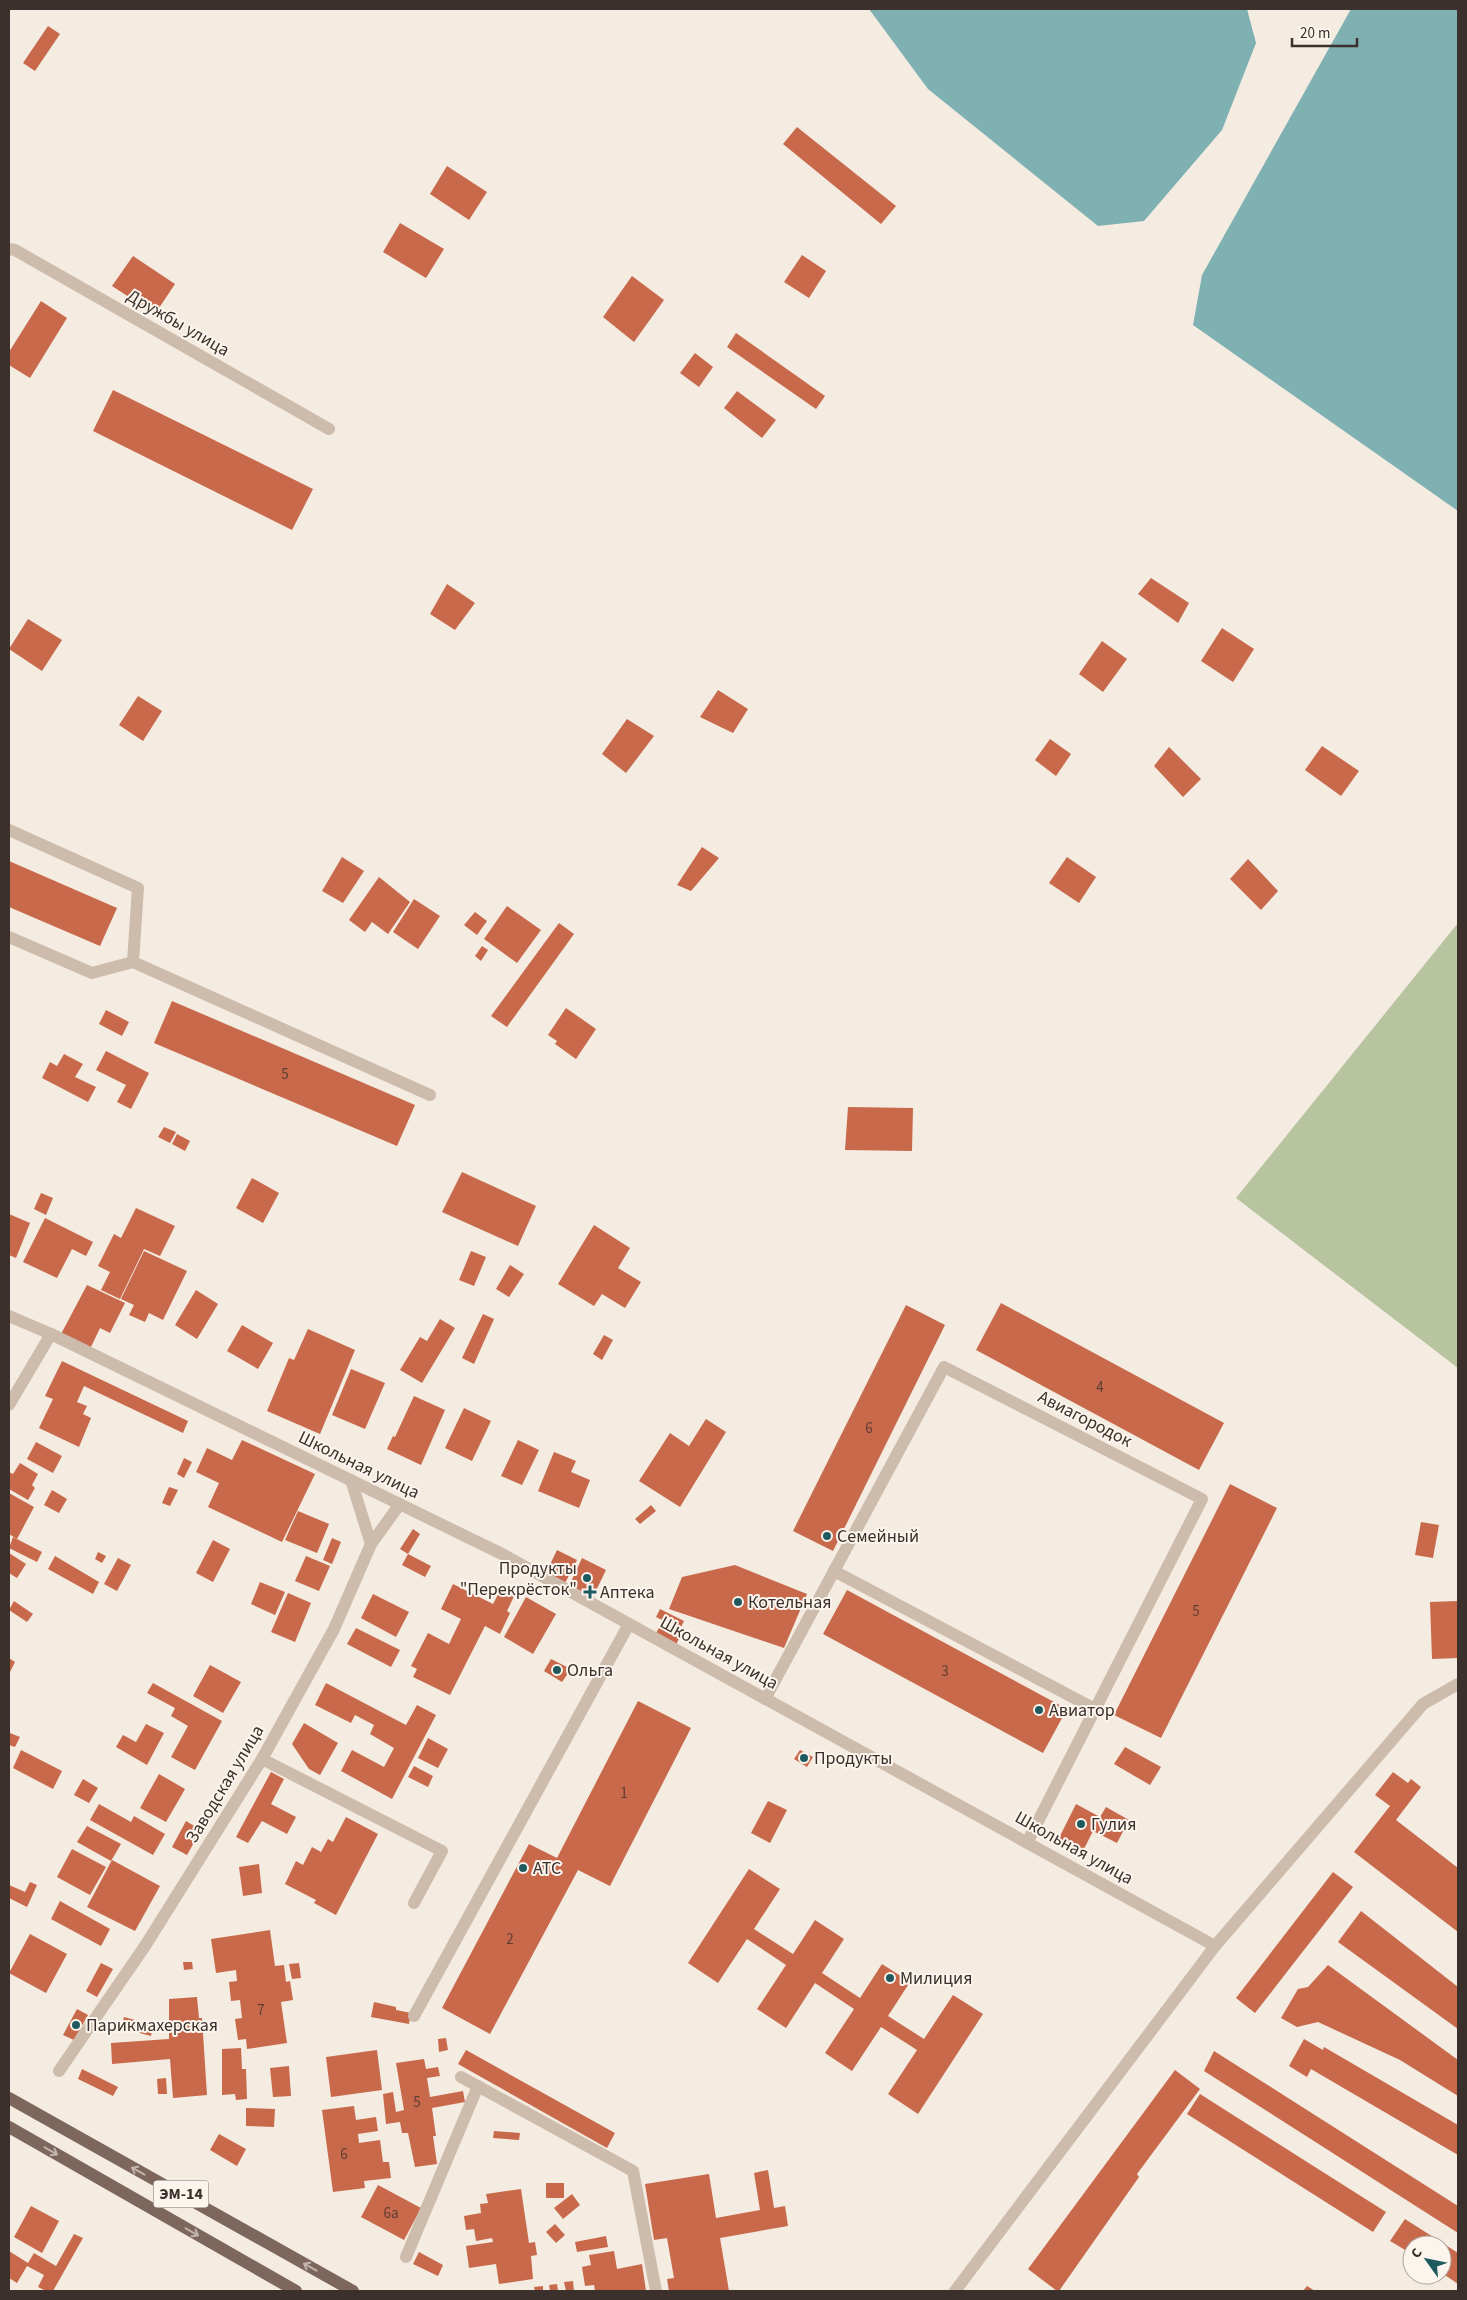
<svg xmlns="http://www.w3.org/2000/svg" width="1467" height="2300" viewBox="0 0 1467 2300" font-family="'Source Sans 3',sans-serif">
<rect width="100%" height="100%" fill="#f4ebe1"/>
<!-- green -->
<polygon fill="#b8c4a0" points="1458,923 1458,1368 1236,1198"/>
<!-- water -->
<g fill="#7fb0b2">
<polygon points="869,9 1247,9 1256,43 1222,130 1144,221 1098,226 928,89"/>
<polygon points="1351,9 1458,9 1458,511 1193,325 1202,275"/>
</g>
<!-- building -->
<g fill="#c8694b">
<polygon points="48,26 60,34 35,71 23,63"/>
<polygon points="797,127 896,206 881,224 783,144"/>
<polygon points="447,166 487,192 469,220 430,194"/>
<polygon points="400,223 444,249 426,278 383,252"/>
<polygon points="802,255 826,271 809,298 784,282"/>
<polygon points="133,256 175,284 155,314 112,286"/>
<polygon points="632,276 664,300 634,342 603,317"/>
<polygon points="41,301 67,318 30,378 9,365 9,352"/>
<polygon points="736,333 825,396 816,409 727,347"/>
<polygon points="695,353 713,367 699,387 680,373"/>
<polygon points="113,390 313,489 292,530 93,431"/>
<polygon points="737,391 776,420 762,438 724,408"/>
<polygon points="1151,578 1189,603 1178,623 1138,594"/>
<polygon points="447,584 475,603 455,630 430,614"/>
<polygon points="28,619 62,640 42,671 9,649"/>
<polygon points="1222,628 1254,649 1233,682 1201,661"/>
<polygon points="1102,641 1127,659 1103,692 1079,674"/>
<polygon points="718,690 748,709 733,733 700,717"/>
<polygon points="138,696 162,711 143,741 119,725"/>
<polygon points="627,719 654,736 626,773 602,754"/>
<polygon points="1050,739 1071,754 1056,776 1035,760"/>
<polygon points="1322,746 1359,771 1341,796 1305,770"/>
<polygon points="1169,747 1201,779 1183,797 1154,766"/>
<polygon points="702,847 719,858 691,891 677,885"/>
<polygon points="342,857 364,871 343,903 322,891"/>
<polygon points="1067,857 1096,877 1079,903 1049,883"/>
<polygon points="1248,859 1278,891 1261,910 1230,879"/>
<polygon points="9,861 117,908 100,946 9,907"/>
<polygon points="379,877 410,902 388,934 372,922 365,932 349,920"/>
<polygon points="414,899 440,916 418,949 393,932"/>
<polygon points="507,906 541,930 517,963 484,939"/>
<polygon points="475,912 487,921 477,935 464,925"/>
<polygon points="559,923 574,934 507,1027 491,1016"/>
<polygon points="482,946 488,950 481,961 475,956"/>
<polygon points="172,1001 415,1105 397,1146 154,1043"/>
<polygon points="566,1008 596,1029 576,1059 555,1044 557,1041 548,1035"/>
<polygon points="106,1010 129,1022 122,1036 99,1024"/>
<polygon points="106,1051 149,1073 131,1109 117,1102 126,1085 96,1070"/>
<polygon points="64,1054 83,1064 75,1077 96,1087 88,1102 42,1078 50,1062 57,1066"/>
<polygon points="848,1107 913,1108 912,1151 845,1150"/>
<polygon points="164,1127 176,1132 170,1143 158,1137"/>
<polygon points="177,1134 190,1141 185,1151 172,1144"/>
<polygon points="462,1172 536,1206 518,1246 442,1212"/>
<polygon points="252,1178 279,1193 263,1223 236,1208"/>
<polygon points="41,1193 53,1198 46,1215 34,1209"/>
<polygon points="136,1208 175,1226 160,1256 144,1249 120,1299 101,1290 110,1272 98,1266 114,1234 121,1238"/>
<polygon points="9,1214 30,1223 16,1258 9,1255"/>
<polygon points="45,1218 93,1242 86,1256 72,1249 57,1278 23,1262"/>
<polygon points="594,1225 630,1248 618,1268 641,1282 625,1308 602,1294 594,1306 558,1284"/>
<polygon points="144,1251 187,1271 163,1320 149,1313 145,1322 129,1315 134,1305 121,1299"/>
<polygon points="471,1251 486,1257 474,1286 459,1280"/>
<polygon points="510,1265 524,1274 509,1297 496,1289"/>
<polygon points="87,1285 125,1303 110,1333 100,1328 90,1349 61,1334"/>
<polygon points="196,1290 218,1304 197,1339 175,1325"/>
<polygon points="1001,1303 1224,1423 1199,1470 976,1350"/>
<polygon points="906,1305 945,1325 833,1551 793,1531"/>
<polygon points="483,1314 494,1319 474,1364 462,1358"/>
<polygon points="440,1319 455,1328 422,1383 400,1370 420,1337 427,1341"/>
<polygon points="242,1325 273,1343 258,1369 227,1351"/>
<polygon points="308,1329 355,1350 320,1434 267,1411 289,1358 294,1360"/>
<polygon points="604,1335 613,1340 602,1360 593,1354"/>
<polygon points="62,1361 188,1421 183,1433 84,1386 77,1402 87,1406 83,1414 91,1418 79,1447 39,1428 53,1399 45,1396"/>
<polygon points="351,1369 385,1383 365,1429 332,1415"/>
<polygon points="414,1396 445,1410 421,1465 387,1449 393,1436 395,1437"/>
<polygon points="464,1408 491,1421 472,1461 445,1448"/>
<polygon points="706,1419 726,1432 680,1507 639,1481 670,1433 689,1446"/>
<polygon points="242,1440 315,1474 282,1542 208,1507 219,1483 196,1472 207,1448 232,1460"/>
<polygon points="518,1440 539,1450 522,1485 501,1476"/>
<polygon points="36,1442 62,1456 53,1473 27,1459"/>
<polygon points="554,1452 576,1461 571,1472 590,1480 579,1508 538,1491"/>
<polygon points="184,1458 192,1462 184,1478 177,1474"/>
<polygon points="20,1463 38,1474 32,1485 35,1488 28,1500 9,1489 9,1472 13,1474"/>
<polygon points="1230,1484 1277,1508 1161,1738 1114,1715"/>
<polygon points="169,1487 178,1490 170,1506 162,1503"/>
<polygon points="52,1490 67,1499 59,1513 44,1505"/>
<polygon points="9,1493 34,1507 17,1539 9,1534"/>
<polygon points="651,1505 656,1511 640,1524 635,1519"/>
<polygon points="298,1511 329,1524 317,1553 285,1540"/>
<polygon points="1421,1522 1439,1525 1433,1558 1415,1555"/>
<polygon points="413,1529 420,1534 408,1554 431,1566 425,1577 402,1565 408,1554 400,1549"/>
<polygon points="13,1537 42,1552 37,1562 9,1548"/>
<polygon points="332,1538 341,1542 332,1564 323,1560"/>
<polygon points="213,1540 230,1549 213,1582 196,1573"/>
<polygon points="557,1550 577,1560 565,1583 546,1573"/>
<polygon points="98,1552 106,1556 102,1563 95,1559"/>
<polygon points="9,1553 26,1564 17,1578 9,1573"/>
<polygon points="55,1556 99,1582 93,1594 48,1569"/>
<polygon points="306,1556 330,1566 319,1591 295,1581"/>
<polygon points="118,1558 131,1565 117,1591 104,1584"/>
<polygon points="582,1558 606,1570 593,1597 569,1586"/>
<polygon points="735,1565 807,1594 784,1648 669,1609 682,1577"/>
<polygon points="260,1582 285,1592 275,1615 251,1604"/>
<polygon points="453,1584 493,1604 502,1587 515,1594 507,1611 510,1613 500,1634 485,1626 450,1695 413,1677 417,1669 411,1666 428,1633 449,1644 461,1619 441,1609"/>
<polygon points="847,1590 1067,1709 1043,1753 823,1634"/>
<polygon points="288,1593 311,1603 295,1642 271,1632"/>
<polygon points="373,1594 409,1612 396,1637 361,1618"/>
<polygon points="526,1597 556,1614 533,1654 504,1637"/>
<polygon points="14,1601 33,1614 27,1622 9,1610"/>
<polygon points="1458,1601 1458,1658 1432,1659 1430,1602"/>
<polygon points="660,1609 684,1621 680,1629 656,1617"/>
<polygon points="661,1624 681,1634 676,1645 655,1635"/>
<polygon points="356,1628 400,1650 391,1667 347,1644"/>
<polygon points="9,1658 15,1662 9,1674"/>
<polygon points="551,1659 571,1669 562,1682 544,1671"/>
<polygon points="210,1665 241,1682 223,1713 193,1696"/>
<polygon points="153,1683 222,1721 195,1770 171,1757 188,1726 171,1716 175,1708 147,1693"/>
<polygon points="326,1683 406,1725 417,1705 436,1715 392,1799 341,1771 352,1750 384,1767 394,1748 370,1734 374,1725 355,1715 351,1723 315,1705"/>
<polygon points="638,1701 691,1728 610,1886 578,1870 490,2034 442,2008 529,1844 557,1858"/>
<polygon points="304,1723 338,1743 320,1775 309,1769 292,1744"/>
<polygon points="146,1724 164,1733 147,1765 116,1747 123,1735 136,1742"/>
<polygon points="10,1733 20,1737 15,1747 9,1745"/>
<polygon points="428,1738 448,1749 438,1768 418,1758"/>
<polygon points="1125,1747 1161,1767 1150,1785 1114,1764"/>
<polygon points="21,1750 62,1771 53,1789 13,1768"/>
<polygon points="800,1750 813,1757 807,1767 794,1759"/>
<polygon points="414,1766 433,1776 428,1787 408,1777"/>
<polygon points="271,1772 284,1779 271,1804 296,1817 287,1834 262,1821 248,1843 236,1837"/>
<polygon points="1393,1772 1408,1783 1411,1779 1421,1787 1396,1820 1458,1868 1458,1932 1354,1852 1390,1806 1375,1795"/>
<polygon points="159,1774 185,1789 166,1822 140,1808"/>
<polygon points="83,1779 98,1788 89,1803 74,1795"/>
<polygon points="768,1801 787,1810 770,1843 751,1833"/>
<polygon points="99,1804 131,1822 134,1816 165,1834 153,1855 90,1820"/>
<polygon points="1076,1804 1100,1817 1106,1807 1129,1820 1117,1843 1093,1831 1081,1855 1057,1842"/>
<polygon points="346,1817 378,1834 336,1915 314,1903 316,1900 285,1884 296,1861 303,1865 312,1847 321,1852 328,1839 333,1842"/>
<polygon points="186,1821 201,1830 187,1855 172,1847"/>
<polygon points="87,1826 121,1844 111,1861 77,1842"/>
<polygon points="72,1849 106,1867 90,1895 57,1877"/>
<polygon points="112,1860 160,1886 135,1931 87,1907"/>
<polygon points="259,1864 262,1893 243,1896 239,1867"/>
<polygon points="749,1869 780,1889 754,1929 793,1954 815,1920 844,1939 822,1973 860,1998 882,1964 910,1982 888,2016 924,2039 953,1995 983,2014 918,2114 888,2094 917,2050 881,2027 852,2071 825,2053 854,2009 815,1983 786,2028 757,2009 786,1965 747,1939 718,1983 688,1963"/>
<polygon points="1333,1872 1353,1887 1255,2013 1236,1998"/>
<polygon points="30,1882 37,1885 27,1907 9,1898 9,1885 25,1892"/>
<polygon points="60,1901 110,1929 101,1946 51,1919"/>
<polygon points="1361,1911 1458,1987 1458,2029 1338,1942"/>
<polygon points="270,1930 275,1966 284,1965 286,1982 290,1981 293,2000 281,2002 287,2043 247,2049 246,2039 238,2040 235,2019 242,2018 240,2000 231,2001 229,1982 237,1981 236,1970 216,1973 211,1939"/>
<polygon points="30,1934 67,1954 46,1993 9,1973"/>
<polygon points="183,1962 192,1962 193,1969 184,1970"/>
<polygon points="101,1963 113,1969 97,1997 86,1991"/>
<polygon points="299,1963 301,1978 292,1979 289,1964"/>
<polygon points="1328,1965 1458,2060 1458,2096 1400,2060 1318,2022 1297,2027 1281,2018 1298,1989 1308,1987"/>
<polygon points="197,1997 199,2018 202,2018 207,2095 173,2098 170,2059 112,2064 111,2043 169,2039 169,1999"/>
<polygon points="374,2002 396,2007 396,2010 411,2013 409,2024 371,2017"/>
<polygon points="77,2009 88,2015 74,2040 63,2035"/>
<polygon points="124,2017 153,2025 151,2036 121,2028"/>
<polygon points="446,2038 448,2050 439,2052 438,2039"/>
<polygon points="1304,2039 1323,2050 1324,2047 1458,2125 1458,2155 1311,2069 1307,2077 1289,2066"/>
<polygon points="241,2048 242,2069 246,2069 247,2099 236,2100 235,2094 222,2095 222,2049"/>
<polygon points="377,2050 382,2090 331,2097 326,2057"/>
<polygon points="466,2050 615,2133 607,2148 458,2064"/>
<polygon points="1214,2051 1458,2206 1458,2233 1204,2071"/>
<polygon points="424,2059 426,2069 438,2067 440,2076 427,2078 430,2097 463,2091 465,2102 432,2108 436,2136 433,2136 437,2164 415,2167 408,2133 402,2133 400,2122 386,2124 383,2094 393,2092 396,2112 404,2110 396,2063"/>
<polygon points="289,2066 291,2096 273,2097 270,2068"/>
<polygon points="82,2069 118,2087 113,2096 78,2079"/>
<polygon points="1175,2070 1200,2089 1137,2174 1139,2177 1059,2291 1057,2291 1028,2269"/>
<polygon points="166,2078 167,2094 158,2094 157,2079"/>
<polygon points="1200,2094 1386,2212 1373,2232 1187,2114"/>
<polygon points="354,2106 356,2120 376,2117 378,2131 358,2134 359,2143 380,2140 383,2162 389,2162 391,2178 364,2181 365,2188 333,2192 322,2110"/>
<polygon points="246,2108 275,2109 274,2127 246,2126"/>
<polygon points="494,2131 520,2133 519,2140 493,2138"/>
<polygon points="219,2134 246,2149 237,2166 210,2150"/>
<polygon points="768,2170 774,2208 785,2206 788,2226 720,2238 729,2291 669,2291 667,2279 674,2278 667,2238 654,2240 645,2184 709,2174 716,2218 760,2210 754,2173"/>
<rect x="546" y="2183" width="18" height="15"/>
<polygon points="378,2185 421,2208 404,2240 361,2217"/>
<polygon points="521,2189 529,2243 535,2242 537,2255 531,2256 533,2279 499,2284 496,2264 469,2268 466,2246 493,2242 492,2238 476,2241 474,2229 466,2230 464,2216 481,2213 480,2204 488,2203 486,2194"/>
<polygon points="572,2194 580,2205 563,2219 554,2208"/>
<polygon points="31,2206 59,2221 42,2253 14,2237"/>
<polygon points="1405,2219 1458,2253 1458,2284 1442,2273 1442,2245 1412,2245 1412,2254 1390,2241"/>
<polygon points="555,2224 565,2235 556,2243 546,2232"/>
<polygon points="74,2234 83,2238 53,2291 46,2291 38,2287 44,2275 27,2266 17,2283 9,2278 9,2251 28,2263 34,2253 56,2266"/>
<polygon points="606,2236 608,2247 577,2252 575,2242"/>
<polygon points="614,2251 617,2269 642,2264 646,2291 595,2291 594,2285 585,2286 582,2267 591,2265 589,2255"/>
<polygon points="419,2252 443,2265 438,2276 413,2264"/>
<polygon points="573,2281 574,2291 566,2291 564,2282"/>
<polygon points="557,2284 558,2291 550,2291 549,2285"/>
<polygon points="543,2286 543,2291 535,2291 534,2287"/>
<polygon points="1307,2286 1315,2291 1303,2291"/>
</g>
<g fill="none" stroke-linecap="round" stroke-linejoin="round">
<!-- minor -->
<g stroke="#cdbbac" stroke-width="12">
<polyline points="9,249 15,250 329,429"/>
<polyline points="9,830 138,888 133,962 430,1095"/>
<polyline points="9,937 92,973 133,962"/>
<polyline points="9,1316 51,1334 502,1554 1215,1946"/>
<polyline points="9,1405 51,1334"/>
<polyline points="351,1480 371,1544"/>
<polyline points="834,1571 1095,1709"/>
<polyline points="765,1699 944,1367 1202,1499 1027,1843"/>
<polyline points="262,1759 442,1851 414,1903"/>
<polyline points="414,2016 629,1624"/>
<polyline points="59,2071 145,1946 262,1759 334,1629 371,1544 400,1504"/>
<polyline points="461,2077 633,2171 656,2291"/>
<polyline points="406,2257 478,2086"/>
<polyline points="955,2291 1215,1946 1423,1704 1458,1684"/>
</g>
<!-- major -->
<g stroke="#7d675c" stroke-width="12">
<polyline points="9,2098 353,2291"/>
<polyline points="9,2127 296,2291"/>
</g>
</g>
<!-- one-way arrows -->
<defs><path id="oneway-shaft" d="M-6 0H5M1.5-3L5.5 0L1.5 3" fill="none" stroke-width="1.6" stroke-linecap="round" stroke-linejoin="round" transform="scale(1.25)"/></defs>
<g stroke="#c2b5ac">
<use href="#oneway-shaft" transform="translate(51 2151) rotate(30)"/>
<use href="#oneway-shaft" transform="translate(138 2171) rotate(-151)"/>
<use href="#oneway-shaft" transform="translate(192 2232) rotate(30)"/>
<use href="#oneway-shaft" transform="translate(310 2267) rotate(-151)"/>
</g>
<!-- markers -->
<g fill="#1f5a5e" stroke="#fbf5ee" stroke-width="2">
<circle cx="827" cy="1536" r="5"/>
<circle cx="587" cy="1578" r="5"/>
<path d="M587.5 1584.5h5v5h5v5h-5v5h-5v-5h-5v-5h5z"/>
<circle cx="738" cy="1602" r="5"/>
<circle cx="557" cy="1670" r="5"/>
<circle cx="1039" cy="1710" r="5"/>
<circle cx="804" cy="1758" r="5"/>
<circle cx="1081" cy="1824" r="5"/>
<circle cx="523" cy="1868" r="5"/>
<circle cx="890" cy="1978" r="5"/>
<circle cx="76" cy="2025" r="5"/>
</g>
<g text-anchor="middle" dominant-baseline="central" stroke-width="4" stroke-linejoin="round" paint-order="stroke">
<!-- number labels -->
<g font-size="15" fill="#5e3e33">
<text x="285" y="1074">5</text>
<text x="1100" y="1387">4</text>
<text x="869" y="1428">6</text>
<text x="1196" y="1611">5</text>
<text x="945" y="1671">3</text>
<text x="624" y="1793">1</text>
<text x="510" y="1939">2</text>
<text x="261" y="2010">7</text>
<text x="417" y="2102">5</text>
<text x="344" y="2154">6</text>
<text x="391" y="2213">6а</text>
</g>
<!-- shield labels -->
<rect fill="#fbf5ee" stroke="#756b66" stroke-width="1" x="153.5" y="2180.5" width="55" height="27" rx="4"/>
<g font-size="16" font-weight="bold" fill="#3b302b">
<text x="181" y="2194">ЭМ-14</text>
</g>
<!-- street labels -->
<g font-size="18" fill="#3b302b" stroke="#fbf5ee">
<text transform="translate(178 323) rotate(30)">Дружбы улица</text>
<text transform="translate(1085 1419) rotate(27)">Авиагородок</text>
<text transform="translate(359 1465) rotate(26)">Школьная улица</text>
<text transform="translate(719 1653) rotate(29)">Школьная улица</text>
<text transform="translate(225 1784) rotate(-59)">Заводская улица</text>
<text transform="translate(1074 1848) rotate(29)">Школьная улица</text>
</g>
<!-- poi labels -->
<g font-size="18" fill="#3b302b" stroke="#fbf5ee" text-anchor="start">
<text x="837" y="1536">Семейный</text>
<text x="577" y="1568" text-anchor="end">Продукты<tspan x="577" dy="21">"Перекрёсток"</tspan></text>
<text x="600" y="1592">Аптека</text>
<text x="748" y="1602">Котельная</text>
<text x="567" y="1670">Ольга</text>
<text x="1049" y="1710">Авиатор</text>
<text x="814" y="1758">Продукты</text>
<text x="1091" y="1824">Гулия</text>
<text x="533" y="1868">АТС</text>
<text x="900" y="1978">Милиция</text>
<text x="86" y="2025">Парикмахерская</text>
</g>
</g>
<!-- border -->
<rect width="1467" height="2300" fill="none" stroke="#3b302b" stroke-width="20"/>
<!-- north arrow -->
<g transform="translate(1427 2260) rotate(303)"><circle r="24" fill="#fbf5ee" stroke="#aea6a0"/>
<path d="M0-4L9 19L0 12L-9 19Z" fill="#1f5a5e"/>
<text y="-8" font-size="14" font-weight="bold" text-anchor="middle" fill="#3b302b">С</text>
</g>
<!-- scale -->
<path d="M1292 38v8h65v-8" fill="none" stroke="#3b302b" stroke-width="2.5"/>
<text x="1300" y="38" font-size="15" fill="#3b302b" stroke="#fbf5ee" stroke-width="4" paint-order="stroke">20 m</text>
</svg>
